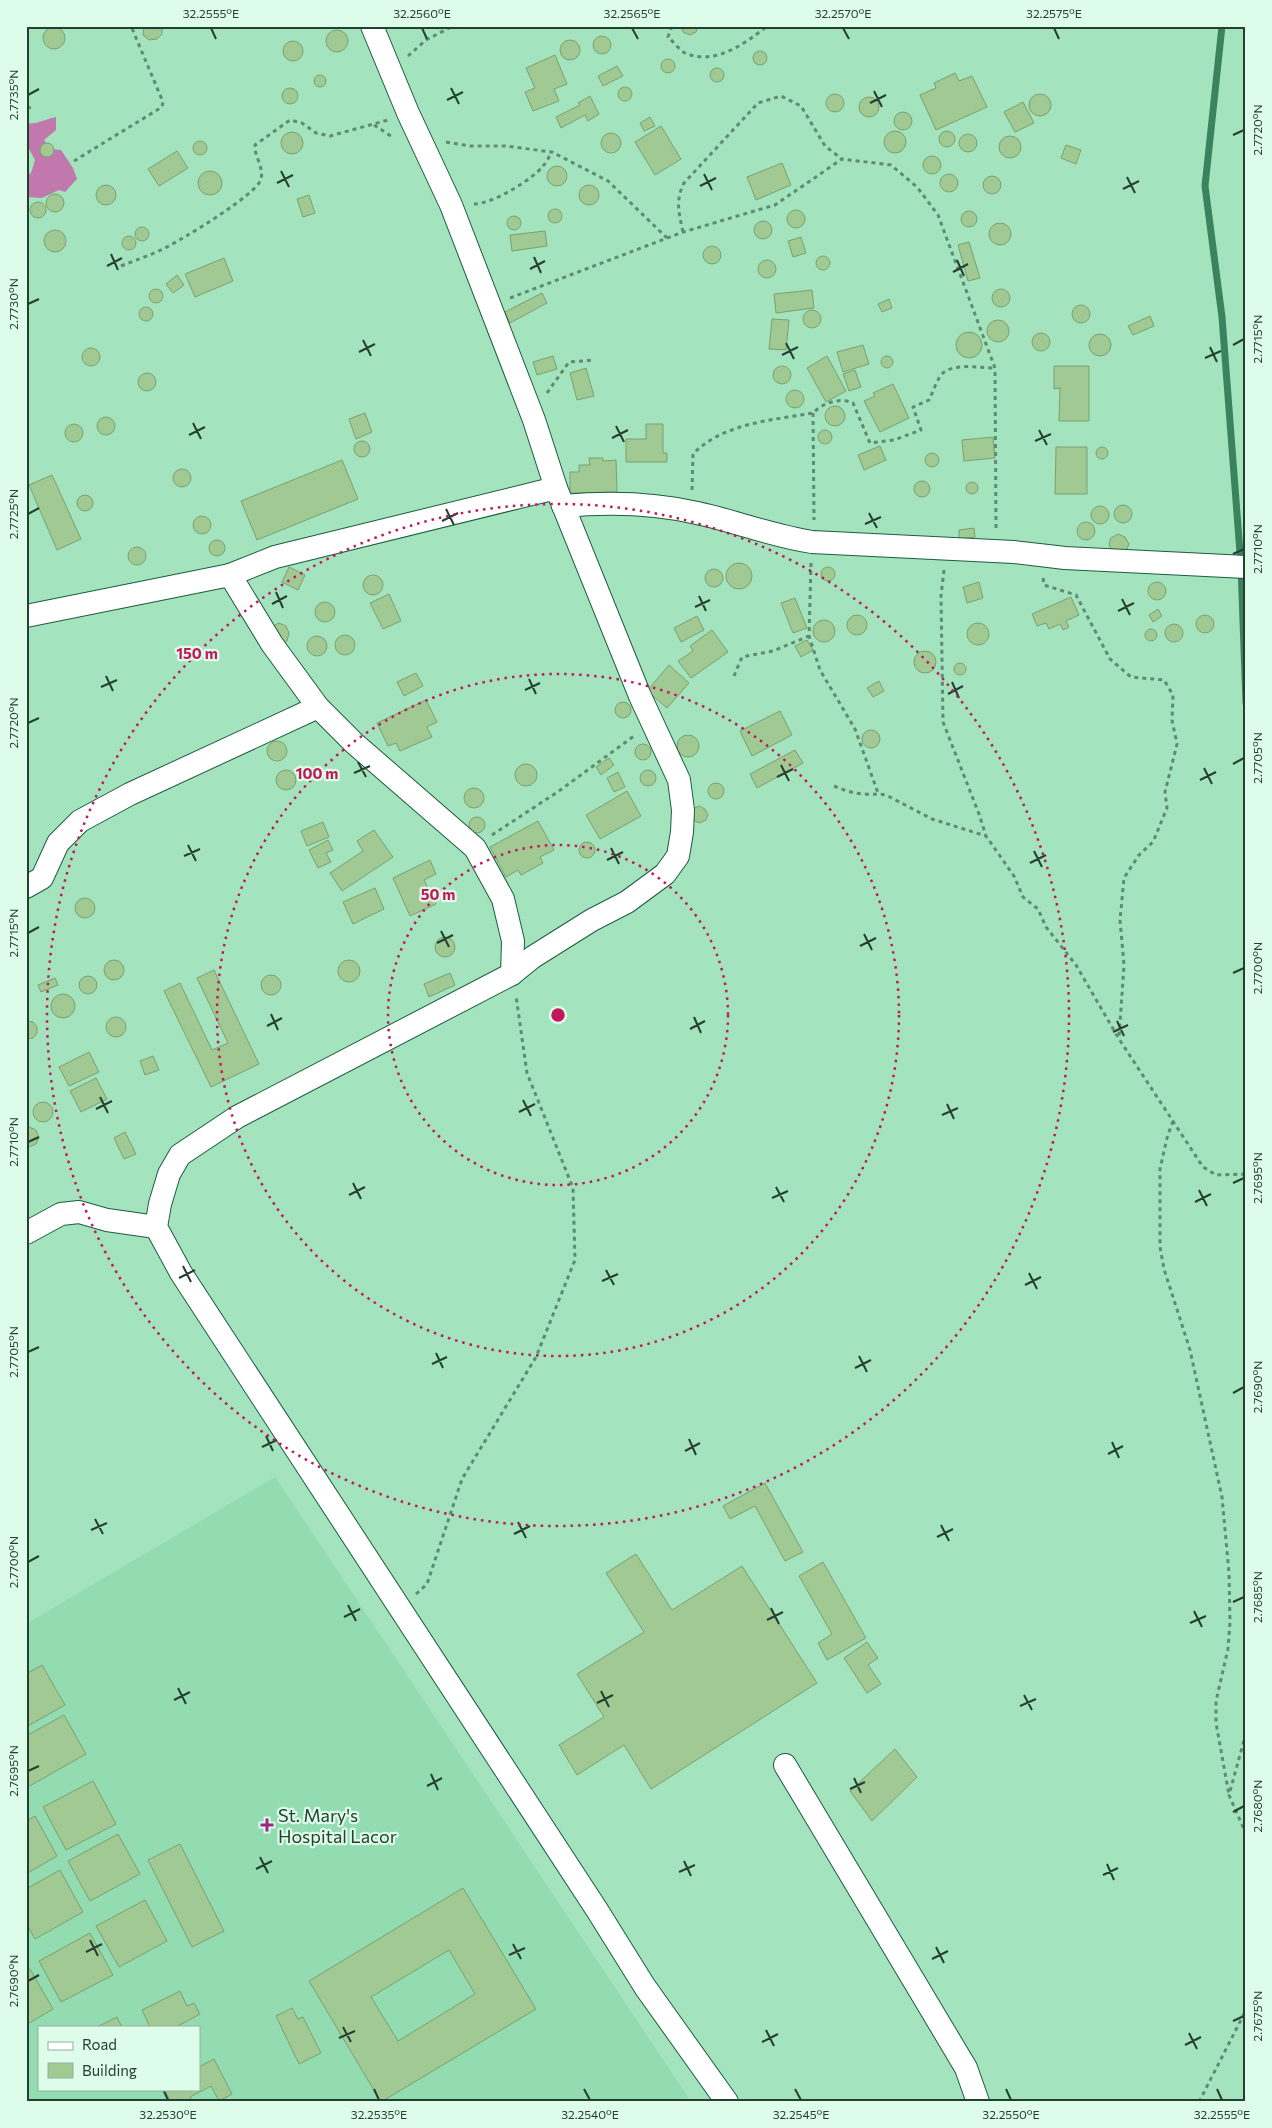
<svg xmlns="http://www.w3.org/2000/svg" width="1272" height="2128" viewBox="0 0 1272 2128" font-family="Commissioner,sans-serif">
<rect width="100%" height="100%" fill="#a3e4be"/>
<!-- built -->
<path fill="#93dbb0" fill-rule="evenodd" d="M275,1477L691,2102H26V1624ZM39,2027H199V2089H39Z"/>
<!-- forest -->
<path fill="#c178ac" d="M56,117V130L44,140L51,149L61,150L73,168L77,179L65,192L59,190L42,198L26,197V175L31,173L35,160L28,147L26,149V123C36,125 46,119 56,117Z"/>
<g fill="none" stroke-linecap="round" stroke-linejoin="round">
<!-- stream -->
<polyline stroke="#3b835e" stroke-width="7" points="1222,26 1205,186 1222,317 1241,566 1246,703"/>
</g>
<!-- building -->
<g fill="#a1c994" stroke="#7aa16e" fill-rule="evenodd">
<polygon points="162,26 162,34 157,39 149,40 143,35 144,26"/>
<polygon points="681,26 698,26 696,32 690,35 683,32"/>
<circle cx="54" cy="38" r="11"/>
<circle cx="337" cy="41" r="11"/>
<circle cx="602" cy="45" r="9"/>
<circle cx="570" cy="50" r="10"/>
<circle cx="293" cy="51" r="10"/>
<circle cx="760" cy="58" r="7"/>
<polygon points="555,55 567,84 554,89 559,101 533,111 525,92 535,88 526,68"/>
<circle cx="668" cy="66" r="7"/>
<polygon points="617,66 623,76 603,86 598,76"/>
<circle cx="717" cy="75" r="7"/>
<polygon points="955,73 959,81 972,76 987,107 936,130 920,95 936,88 934,83"/>
<circle cx="320" cy="81" r="6"/>
<circle cx="625" cy="94" r="7"/>
<circle cx="290" cy="96" r="8"/>
<circle cx="1040" cy="105" r="11"/>
<circle cx="835" cy="103" r="9"/>
<polygon points="590,96 599,114 588,121 585,115 561,128 556,117 580,105 578,103"/>
<circle cx="869" cy="107" r="10"/>
<polygon points="1023,102 1034,123 1015,132 1004,112"/>
<circle cx="903" cy="121" r="9"/>
<polygon points="650,117 655,126 644,131 640,123"/>
<polygon points="661,126 681,159 655,175 635,142"/>
<circle cx="895" cy="142" r="11"/>
<circle cx="947" cy="139" r="8"/>
<circle cx="292" cy="143" r="11"/>
<circle cx="611" cy="143" r="10"/>
<circle cx="968" cy="143" r="9"/>
<circle cx="1010" cy="147" r="11"/>
<circle cx="200" cy="148" r="7"/>
<circle cx="47" cy="150" r="7"/>
<polygon points="1066,145 1081,150 1076,164 1061,158"/>
<polygon points="177,151 188,168 159,186 148,169"/>
<circle cx="932" cy="165" r="9"/>
<polygon points="782,163 791,185 756,200 747,177"/>
<circle cx="557" cy="176" r="10"/>
<circle cx="210" cy="183" r="12"/>
<circle cx="949" cy="183" r="9"/>
<circle cx="992" cy="185" r="9"/>
<circle cx="589" cy="195" r="10"/>
<circle cx="106" cy="195" r="10"/>
<circle cx="55" cy="203" r="9"/>
<polygon points="309,195 315,213 303,217 297,199"/>
<circle cx="38" cy="210" r="8"/>
<circle cx="555" cy="216" r="7"/>
<circle cx="796" cy="219" r="9"/>
<circle cx="969" cy="219" r="8"/>
<circle cx="514" cy="223" r="7"/>
<circle cx="763" cy="230" r="9"/>
<circle cx="1000" cy="234" r="11"/>
<circle cx="142" cy="234" r="7"/>
<circle cx="55" cy="241" r="11"/>
<polygon points="545,231 547,246 512,251 510,235"/>
<circle cx="129" cy="243" r="7"/>
<polygon points="801,237 806,253 793,257 788,241"/>
<polygon points="969,242 980,278 968,281 958,245"/>
<circle cx="712" cy="255" r="9"/>
<circle cx="823" cy="263" r="7"/>
<polygon points="224,258 233,281 195,297 185,274"/>
<circle cx="767" cy="269" r="9"/>
<polygon points="177,275 184,285 173,293 166,284"/>
<circle cx="1001" cy="298" r="9"/>
<circle cx="156" cy="296" r="7"/>
<polygon points="812,290 814,308 776,313 774,294"/>
<polygon points="542,293 547,303 510,323 505,312"/>
<polygon points="889,299 892,308 882,312 878,304"/>
<circle cx="1081" cy="314" r="9"/>
<circle cx="146" cy="314" r="7"/>
<circle cx="812" cy="319" r="9"/>
<polygon points="1150,316 1154,326 1133,335 1128,326"/>
<polygon points="772,319 789,320 786,350 769,349"/>
<circle cx="998" cy="331" r="11"/>
<circle cx="969" cy="345" r="13"/>
<circle cx="1041" cy="342" r="9"/>
<circle cx="1100" cy="345" r="11"/>
<polygon points="863,345 869,364 843,372 837,352"/>
<circle cx="91" cy="357" r="9"/>
<circle cx="887" cy="362" r="6"/>
<polygon points="553,356 557,369 537,375 533,362"/>
<polygon points="827,356 846,391 826,402 807,368"/>
<circle cx="782" cy="375" r="9"/>
<polygon points="1054,366 1089,366 1089,421 1059,421 1060,388 1054,389"/>
<polygon points="586,368 594,396 577,400 570,373"/>
<polygon points="855,370 861,387 849,391 843,374"/>
<circle cx="147" cy="382" r="9"/>
<polygon points="893,384 909,418 880,432 864,401 875,396 873,393"/>
<circle cx="795" cy="399" r="9"/>
<circle cx="835" cy="416" r="10"/>
<polygon points="365,413 372,432 356,439 349,419"/>
<circle cx="106" cy="426" r="9"/>
<circle cx="74" cy="433" r="9"/>
<polygon points="646,424 663,424 663,453 667,453 667,462 626,462 626,439 646,439"/>
<circle cx="825" cy="437" r="7"/>
<polygon points="993,437 995,458 964,461 962,440"/>
<circle cx="362" cy="449" r="8"/>
<polygon points="880,446 886,460 864,470 858,455"/>
<polygon points="1056,447 1087,447 1087,494 1055,494"/>
<circle cx="1102" cy="453" r="6"/>
<circle cx="932" cy="460" r="7"/>
<polygon points="589,458 603,458 603,461 616,460 617,492 570,493 570,472 579,472 579,465 590,465"/>
<polygon points="342,460 358,499 257,540 241,501"/>
<circle cx="182" cy="478" r="9"/>
<polygon points="52,475 81,539 57,550 29,485"/>
<circle cx="922" cy="489" r="8"/>
<circle cx="972" cy="488" r="6"/>
<circle cx="85" cy="503" r="8"/>
<circle cx="1123" cy="514" r="9"/>
<circle cx="1100" cy="515" r="9"/>
<circle cx="202" cy="525" r="9"/>
<circle cx="1086" cy="531" r="9"/>
<polygon points="974,528 975,537 959,539 959,530"/>
<polygon points="1118,534 1125,537 1129,544 1126,551 1112,552 1109,544 1111,538"/>
<circle cx="217" cy="548" r="8"/>
<circle cx="137" cy="556" r="9"/>
<circle cx="739" cy="576" r="13"/>
<circle cx="828" cy="574" r="7"/>
<polygon points="289,567 305,575 298,590 282,582"/>
<circle cx="714" cy="578" r="9"/>
<circle cx="373" cy="585" r="10"/>
<circle cx="1157" cy="591" r="9"/>
<polygon points="979,582 983,598 967,603 963,587"/>
<polygon points="389,594 401,621 383,629 370,603"/>
<polygon points="1071,597 1079,615 1066,621 1069,627 1063,630 1060,624 1049,629 1046,623 1037,626 1032,614"/>
<polygon points="795,598 807,628 793,633 781,603"/>
<circle cx="325" cy="612" r="10"/>
<polygon points="1158,609 1162,616 1153,622 1149,615"/>
<circle cx="1205" cy="624" r="9"/>
<circle cx="857" cy="625" r="10"/>
<polygon points="697,616 704,630 681,642 674,628"/>
<circle cx="824" cy="631" r="11"/>
<polygon points="279,623 286,626 289,633 287,641 279,644 271,627"/>
<circle cx="978" cy="634" r="11"/>
<circle cx="1174" cy="633" r="9"/>
<circle cx="1151" cy="635" r="6"/>
<polygon points="712,630 728,652 691,678 678,661 693,651 690,646"/>
<circle cx="345" cy="645" r="10"/>
<circle cx="317" cy="646" r="10"/>
<polygon points="807,640 813,650 801,657 795,646"/>
<circle cx="925" cy="662" r="11"/>
<circle cx="960" cy="669" r="6"/>
<polygon points="669,665 689,683 667,708 647,691"/>
<polygon points="416,673 423,686 404,696 397,682"/>
<polygon points="879,681 884,691 873,697 867,688"/>
<polygon points="426,700 437,722 427,727 432,737 400,751 396,743 388,746 377,723"/>
<circle cx="623" cy="710" r="8"/>
<polygon points="780,711 792,735 752,756 740,731"/>
<circle cx="871" cy="739" r="9"/>
<circle cx="688" cy="746" r="11"/>
<circle cx="277" cy="751" r="10"/>
<circle cx="643" cy="752" r="8"/>
<polygon points="795,750 803,763 757,788 750,774"/>
<polygon points="609,758 614,765 601,775 596,767"/>
<circle cx="526" cy="775" r="11"/>
<circle cx="648" cy="778" r="8"/>
<circle cx="286" cy="780" r="10"/>
<polygon points="618,772 625,787 614,792 607,778"/>
<circle cx="716" cy="791" r="8"/>
<circle cx="474" cy="798" r="10"/>
<polygon points="627,791 641,816 600,839 586,815"/>
<polygon points="699,806 705,809 708,815 706,820 700,823 694,821 693,809"/>
<circle cx="477" cy="825" r="8"/>
<polygon points="538,821 554,850 540,857 543,863 521,875 518,870 506,877 490,847"/>
<polygon points="323,822 329,837 307,846 301,831"/>
<polygon points="374,830 393,857 342,891 330,873 363,851 357,841"/>
<polygon points="328,840 333,850 326,853 331,862 318,868 309,850"/>
<circle cx="587" cy="850" r="8"/>
<polygon points="430,860 436,874 424,880 436,904 410,916 393,878"/>
<polygon points="375,888 384,909 353,924 343,902"/>
<circle cx="85" cy="908" r="10"/>
<circle cx="445" cy="947" r="10"/>
<circle cx="349" cy="971" r="11"/>
<circle cx="114" cy="970" r="10"/>
<polygon points="214,970 259,1064 211,1087 164,991 180,983 212,1050 228,1043 197,978"/>
<polygon points="450,973 455,985 429,997 424,984"/>
<circle cx="271" cy="985" r="10"/>
<circle cx="88" cy="985" r="9"/>
<polygon points="55,978 58,985 41,992 38,985"/>
<circle cx="63" cy="1006" r="12"/>
<circle cx="116" cy="1027" r="10"/>
<polygon points="26,1021 33,1022 37,1027 37,1033 33,1038 26,1039"/>
<polygon points="89,1052 99,1072 69,1086 59,1067"/>
<polygon points="153,1056 159,1070 145,1075 140,1061"/>
<polygon points="96,1078 107,1099 81,1112 70,1091"/>
<circle cx="43" cy="1112" r="10"/>
<polygon points="29,1127 36,1130 39,1137 36,1144 29,1147 26,1146 26,1128"/>
<polygon points="125,1132 136,1154 124,1159 114,1138"/>
<polygon points="765,1483 803,1552 785,1561 755,1506 730,1519 723,1506"/>
<polygon points="636,1554 672,1610 742,1566 817,1683 651,1789 624,1745 577,1775 559,1745 604,1717 577,1674 644,1632 606,1573"/>
<polygon points="823,1562 866,1638 827,1660 818,1643 832,1634 799,1576"/>
<polygon points="867,1642 878,1658 868,1665 881,1684 867,1693 844,1658"/>
<polygon points="42,1665 65,1705 26,1727 26,1674"/>
<polygon points="64,1715 86,1754 26,1788 26,1736"/>
<polygon points="895,1749 917,1777 872,1821 850,1791"/>
<polygon points="93,1781 116,1824 66,1850 43,1807"/>
<polygon points="35,1816 57,1856 26,1874 26,1821"/>
<polygon points="118,1834 140,1874 90,1901 68,1861"/>
<polygon points="180,1844 224,1931 192,1947 148,1860"/>
<polygon points="60,1870 83,1912 35,1939 26,1923 26,1889"/>
<path d="M463,1888L536,2009L381,2102L309,1981ZM449,1950L475,1994L398,2041L371,1997Z"/>
<polygon points="145,1900 167,1941 119,1967 96,1926"/>
<polygon points="90,1933 113,1975 61,2002 39,1961"/>
<polygon points="30,1969 53,2009 26,2025 26,1971"/>
<polygon points="180,1991 187,2006 194,2003 200,2014 176,2027 150,2027 142,2010"/>
<polygon points="292,2008 298,2019 303,2017 321,2053 299,2064 276,2016"/>
<polygon points="117,2017 122,2027 97,2027"/>
<polygon points="214,2059 232,2094 219,2101 211,2086 190,2097 193,2102 171,2102 164,2089 199,2089 199,2067"/>
</g>
<g fill="none" stroke-linecap="round" stroke-linejoin="round">
<!-- minor casing -->
<g stroke="#1c5d3d" stroke-width="24">
<g id="minor">
<polyline points="372,26 408,113 451,205 534,420 556,488 640,696 679,780 683,810 682,832 678,856 665,874 627,902 592,920 533,957 512,974 237,1117 180,1155 169,1174 160,1204 156,1227 181,1273 597,1910 645,1987 727,2102"/>
<path d="M563,506C607,502 654,503 697,513C735,521 772,536 812,542L1014,552L1065,558L1246,567"/>
<polyline points="230,575 275,557 556,488"/>
<polyline points="26,616 230,575 272,644 318,707 354,743 475,848 503,899 513,941 512,974"/>
<polyline points="26,887 42,878 58,843 80,821 130,794 318,707"/>
<polyline points="26,1233 61,1214 79,1212 107,1220 156,1227"/>
<polyline points="785,1765 966,2068 978,2102"/>
</g>
</g>
<!-- path -->
<g stroke="#5f8b72" stroke-width="3" stroke-dasharray="4 4" stroke-linecap="butt">
<path d="M672,26L668,37C673,41 679,50 685,53C714,66 745,44 767,26"/>
<polyline points="408,56 426,40 453,26"/>
<polyline points="26,99 30,109"/>
<polyline points="374,125 394,138"/>
<polyline points="446,142 470,146 505,146 552,152 608,181 667,238"/>
<polyline points="74,161 162,107 163,102 131,26"/>
<path d="M474,204C492,204 532,180 543,166C547,162 549,156 552,152"/>
<path d="M683,232C679,213 675,201 684,183L758,103L781,96L801,106L825,146L842,159"/>
<path d="M121,266C136,260 151,255 165,248C181,240 258,194 261,179C264,167 254,156 255,145L290,120L302,123L316,133L330,136L388,120"/>
<polyline points="510,298 683,232 775,205 842,159 891,165 917,187 938,215 995,368 996,529"/>
<polyline points="547,393 569,362 594,360"/>
<polyline points="813,413 814,520"/>
<path d="M692,490L693,454C723,423 773,420 813,413C823,403 839,397 853,403L870,443L894,440L921,430L913,407L929,400C933,392 936,382 941,375C952,362 980,368 995,368"/>
<polyline points="811,563 809,636 820,670 855,729 878,793"/>
<polyline points="944,570 941,596 943,722 979,814 986,836"/>
<polyline points="1043,578 1044,585 1076,595 1110,659 1131,677 1164,680 1173,695 1172,720 1177,744 1165,792 1167,808 1153,842 1139,855 1124,878 1120,920 1124,965 1119,1038"/>
<polyline points="734,676 742,657 773,651 809,636"/>
<path d="M834,786C844,790 854,794 865,794C873,795 878,793 886,795L932,819L986,836L1014,876L1023,897L1038,909L1046,927L1076,965L1119,1039L1203,1167L1216,1175L1246,1174"/>
<polyline points="492,835 559,791 634,736"/>
<polyline points="1173,1121 1167,1138 1160,1169 1160,1247 1164,1269 1190,1350 1222,1497 1229,1573 1230,1622 1228,1649 1216,1701 1216,1723 1229,1795"/>
<polyline points="416,1594 427,1584 462,1479 536,1357 575,1260 573,1188 527,1073 516,996"/>
<polyline points="1246,1733 1229,1795 1246,1834"/>
<polyline points="1199,2102 1246,2010"/>
</g>
<!-- minor -->
<use href="#minor" stroke="#fff" stroke-width="22"/>
</g>
<!-- ticks -->
<path fill="none" stroke="#253f30" stroke-width="2" d="M211,28L216,39M422,28L427,39M632,28L638,39M843,28L849,39M1054,28L1059,39M451,88L459,104M874,91L882,107M28,95L39,89M447,100L463,92M870,103L886,95M1233,135L1244,130M281,171L289,187M704,174L712,190M1127,177L1135,193M277,183L293,175M700,186L716,178M1123,189L1139,181M111,254L118,270M534,257L541,273M957,260L964,276M107,266L122,258M530,269L545,261M953,272L968,264M28,304L39,299M363,340L371,356M786,343L794,359M1233,345L1244,339M1210,347L1217,362M359,352L375,344M782,355L798,347M1205,358L1221,351M193,423L201,439M616,426L624,442M1039,430L1047,445M189,435L205,427M612,438L628,430M1035,441L1051,434M446,509L454,525M869,513L877,528M28,514L39,508M442,521L458,513M865,524L881,517M1233,554L1244,549M276,592L283,608M699,596L706,611M1122,599L1130,615M272,604L287,596M695,607L710,600M1118,611L1134,603M106,676L113,691M529,679L536,694M952,682L959,698M101,687L117,680M525,690L540,683M948,694L963,686M28,723L39,718M358,762L366,777M1233,764L1244,758M781,765L789,781M1204,768L1212,784M354,773L370,766M777,777L793,769M1200,780L1216,772M188,845L196,861M611,848L619,864M1034,851L1042,867M184,856L200,849M607,860L623,852M1030,863L1046,855M441,931L449,947M28,933L39,927M864,934L872,950M437,943L453,935M860,946L876,938M1233,973L1244,968M271,1014L278,1030M694,1017L701,1033M1117,1021L1124,1036M267,1026L282,1018M690,1029L705,1021M1113,1032L1128,1025M100,1097L108,1113M523,1100L531,1116M947,1104L954,1119M96,1109L112,1101M519,1112L535,1104M942,1115L958,1108M28,1142L39,1137M353,1183L361,1199M1233,1183L1244,1178M776,1187L784,1202M1199,1190L1207,1206M349,1195L365,1187M772,1198L788,1191M1195,1202L1211,1194M183,1266L191,1282M606,1270L614,1285M1029,1273L1037,1289M179,1278L195,1270M602,1281L618,1274M1025,1285L1041,1277M28,1352L39,1347M436,1353L443,1368M859,1356L867,1372M432,1364L447,1357M855,1368L871,1360M1233,1393L1244,1387M266,1436L273,1451M689,1439L696,1455M1112,1442L1119,1458M262,1447L277,1440M685,1451L700,1443M1108,1454L1123,1446M95,1519L103,1534M518,1522L526,1538M941,1525L949,1541M91,1530L107,1523M514,1534L530,1526M937,1537L953,1529M28,1562L39,1556M1233,1602L1244,1597M348,1605L356,1621M771,1608L779,1624M1194,1611L1202,1627M344,1617L360,1609M767,1620L783,1612M1190,1623L1206,1616M178,1688L186,1704M601,1691L609,1707M1024,1695L1032,1710M174,1700L190,1692M597,1703L613,1695M1020,1706L1036,1699M28,1771L39,1766M431,1774L438,1790M854,1778L861,1793M427,1786L442,1778M850,1789L865,1782M1233,1812L1244,1806M260,1857L268,1873M684,1861L691,1876M1107,1864L1114,1880M256,1869L272,1861M679,1872L695,1865M1103,1875L1118,1868M90,1940L98,1956M513,1944L521,1959M936,1947L944,1963M86,1952L102,1944M509,1955L525,1948M932,1959L948,1951M28,1981L39,1975M1233,2021L1244,2016M343,2027L351,2042M766,2030L774,2046M1189,2033L1197,2049M339,2038L355,2031M762,2042L778,2034M1185,2045L1201,2037M163,2089L168,2100M374,2089L379,2100M584,2089L590,2100M795,2089L801,2100M1006,2089L1011,2100M1217,2089L1222,2100"/>
<!-- distance rings -->
<g fill="none" stroke="#c2185b" stroke-width="2.5" stroke-dasharray="2.5 5">
<circle cx="558" cy="1015" r="170"/>
<circle cx="558" cy="1015" r="341"/>
<circle cx="558" cy="1015" r="511"/>
</g>
<!-- markers -->
<path fill="#9a2681" stroke="#ddfce9" stroke-width="2" d="M264.5 1817.5h5v5h5v5h-5v5h-5v-5h-5v-5h5z"/>
<g text-anchor="middle" dominant-baseline="central" stroke-width="4.5" stroke-linejoin="round" paint-order="stroke">
<!-- poi labels -->
<g font-size="18" fill="#253f30" stroke="#ddfce9" text-anchor="start">
<text x="278" y="1815">St. Mary's<tspan x="278" dy="21">Hospital Lacor</tspan></text>
</g>
</g>
<circle cx="558" cy="1015" r="8" fill="#c2185b" stroke="#ddfce9" stroke-width="2.5"/>
<g font-size="15" text-anchor="middle" font-weight="bold" fill="#c2185b" stroke="#ddfce9" stroke-width="4.5" stroke-linejoin="round" paint-order="stroke">
<text x="197" y="659">150 m</text>
<text x="317" y="779">100 m</text>
<text x="438" y="900">50 m</text>
</g>
<!-- border -->
<rect width="1272" height="2128" fill="none" stroke="#ddfce9" stroke-width="55"/>
<!-- legend -->
<rect x="38" y="2026" width="162" height="65" fill="#ddfce9" stroke="#93b09f"/>
<rect x="48" y="2042" width="25" height="8" fill="#ffffff" stroke="#93b09f"/>
<text x="82" y="2050" font-size="15" fill="#253f30">Road</text>
<rect x="48" y="2063" width="25" height="15" fill="#a1c994" stroke="#93b09f"/>
<text x="82" y="2076" font-size="15" fill="#253f30">Building</text>
<rect x="28" y="28" width="1216" height="2072" fill="none" stroke="#253f30" stroke-width="2"/>
<g font-size="12" text-anchor="middle" fill="#253f30">
<text x="211" y="18">32.2555°E</text>
<text x="422" y="18">32.2560°E</text>
<text x="632" y="18">32.2565°E</text>
<text x="843" y="18">32.2570°E</text>
<text x="1054" y="18">32.2575°E</text>
<text transform="translate(14 95) rotate(-90)" y="4">2.7735°N</text>
<text transform="translate(1258 130) rotate(-90)" y="4">2.7720°N</text>
<text transform="translate(14 304) rotate(-90)" y="4">2.7730°N</text>
<text transform="translate(1258 339) rotate(-90)" y="4">2.7715°N</text>
<text transform="translate(14 514) rotate(-90)" y="4">2.7725°N</text>
<text transform="translate(1258 549) rotate(-90)" y="4">2.7710°N</text>
<text transform="translate(14 723) rotate(-90)" y="4">2.7720°N</text>
<text transform="translate(1258 758) rotate(-90)" y="4">2.7705°N</text>
<text transform="translate(14 933) rotate(-90)" y="4">2.7715°N</text>
<text transform="translate(1258 968) rotate(-90)" y="4">2.7700°N</text>
<text transform="translate(14 1142) rotate(-90)" y="4">2.7710°N</text>
<text transform="translate(1258 1178) rotate(-90)" y="4">2.7695°N</text>
<text transform="translate(14 1352) rotate(-90)" y="4">2.7705°N</text>
<text transform="translate(1258 1387) rotate(-90)" y="4">2.7690°N</text>
<text transform="translate(14 1562) rotate(-90)" y="4">2.7700°N</text>
<text transform="translate(1258 1597) rotate(-90)" y="4">2.7685°N</text>
<text transform="translate(14 1771) rotate(-90)" y="4">2.7695°N</text>
<text transform="translate(1258 1806) rotate(-90)" y="4">2.7680°N</text>
<text transform="translate(14 1981) rotate(-90)" y="4">2.7690°N</text>
<text transform="translate(1258 2016) rotate(-90)" y="4">2.7675°N</text>
<text x="168" y="2119">32.2530°E</text>
<text x="379" y="2119">32.2535°E</text>
<text x="590" y="2119">32.2540°E</text>
<text x="801" y="2119">32.2545°E</text>
<text x="1011" y="2119">32.2550°E</text>
<text x="1222" y="2119">32.2555°E</text>
</g>
</svg>
